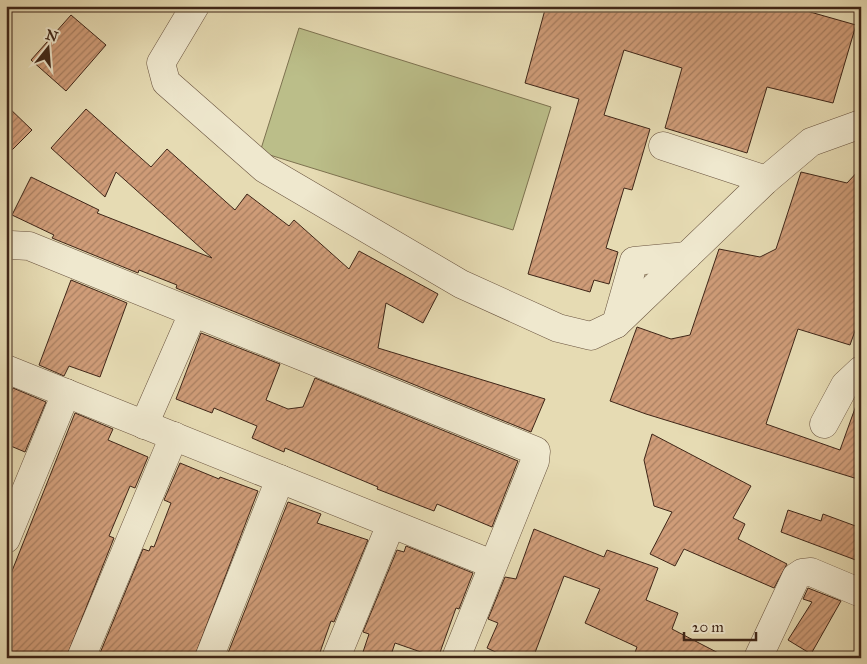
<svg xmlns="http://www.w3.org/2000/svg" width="867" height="664" viewBox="0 0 867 664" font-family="'IM FELL Great Primer',serif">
<defs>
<pattern id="building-hatch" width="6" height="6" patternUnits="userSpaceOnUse" patternTransform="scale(1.25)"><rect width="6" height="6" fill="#cf9c78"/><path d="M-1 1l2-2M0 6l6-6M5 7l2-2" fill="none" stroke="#a97f61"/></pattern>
</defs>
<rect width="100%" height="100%" fill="#e6dbb3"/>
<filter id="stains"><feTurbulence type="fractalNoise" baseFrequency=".004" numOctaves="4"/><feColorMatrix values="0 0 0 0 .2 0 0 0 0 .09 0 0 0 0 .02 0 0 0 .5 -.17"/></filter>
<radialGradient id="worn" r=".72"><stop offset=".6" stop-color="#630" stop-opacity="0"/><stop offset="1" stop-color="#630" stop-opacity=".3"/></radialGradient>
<!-- pitch -->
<polygon fill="#bbbe89" stroke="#7d7250" points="299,28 551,107 513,230 260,152"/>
<!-- building -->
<g fill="url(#building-hatch)" stroke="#3f2618">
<polygon points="546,6 789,6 856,25 833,103 767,87 747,153 665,128 682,68 624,50 604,115 650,129 632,190 624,188 606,248 618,252 609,284 594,280 590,292 528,274 579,99 525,83"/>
<polygon points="71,15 106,45 66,91 31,60"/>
<polygon points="6,105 32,130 6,156"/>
<polygon points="86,109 151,167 167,149 235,210 247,194 289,226 294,220 349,269 359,251 438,294 423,323 386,303 378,348 545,399 531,432 176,288 177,285 139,270 138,273 52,238 54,235 12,215 31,177 99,210 97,213 212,258 116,172 105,197 51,148"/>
<polygon points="861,168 861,314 850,345 798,329 766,424 840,450 858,400 861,401 861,480 646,414 610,401 637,327 671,339 690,335 719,249 760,257 776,249 801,172 847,183"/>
<polygon points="71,280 127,303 100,377 69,366 64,376 39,365"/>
<polygon points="201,333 280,364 266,400 288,409 303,407 315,378 518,461 492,527 437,504 434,511 377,489 378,487 285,448 284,452 252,438 257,426 214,408 212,413 176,399"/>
<polygon points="13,388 46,402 25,452 6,444 6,403"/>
<polygon points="75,413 113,429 108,440 148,457 135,488 130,486 109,536 114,538 66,658 6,658 6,586"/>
<polygon points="652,434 751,486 733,518 745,524 738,539 787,564 774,588 684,549 675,566 650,554 672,512 654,506 644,460"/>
<polygon points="180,463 219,479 220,477 258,491 194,658 98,658 143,549 149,551 151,546 154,547 171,503 164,500"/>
<polygon points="288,502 321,514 317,523 368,540 334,622 331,621 318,658 226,658"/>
<polygon points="788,510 821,521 823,514 861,528 861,562 781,532"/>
<polygon points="534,529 604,557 607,550 658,568 646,600 678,613 672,629 728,658 633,658 637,647 585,623 600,589 564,576 533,658 508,658 487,648 498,623 488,619 505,577 516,579"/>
<polygon points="406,546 473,573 459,609 456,608 438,658 395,643 390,658 361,658 369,634 363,632 397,550 404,552"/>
<polygon points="808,588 841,601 811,654 788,640 812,602 803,599"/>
</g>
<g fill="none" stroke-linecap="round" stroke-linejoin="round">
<!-- minor casing -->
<g stroke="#69533f" stroke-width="29">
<g id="minor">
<polyline points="195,6 161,63 166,82 265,169 461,284 558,328 591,336 616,324 766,180 811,142 861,124"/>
<polyline points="663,146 766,180"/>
<polyline points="6,247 11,245 29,246 536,451 535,461 456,658"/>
<polyline points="616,324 634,261 687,256"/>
<polyline points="6,369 492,564"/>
<polyline points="824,424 845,385 861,370"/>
<polyline points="144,425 193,313"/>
<polyline points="6,539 66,393"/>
<polyline points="81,658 174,436"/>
<polyline points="209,658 280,479"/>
<polyline points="336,658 391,524"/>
<polyline points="758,658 796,577 802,573 811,572 861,593"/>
</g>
</g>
<!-- minor -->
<use href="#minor" stroke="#efe8ce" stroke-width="28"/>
</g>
<!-- margin -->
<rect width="867" height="664" fill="none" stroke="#e6dbb3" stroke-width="25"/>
<rect x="8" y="8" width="852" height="649" fill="none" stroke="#3f2618" stroke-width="2.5"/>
<rect x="12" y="12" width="842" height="639" fill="none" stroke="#3f2618"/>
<!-- north arrow -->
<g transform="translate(48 48) rotate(17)" stroke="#efe8ce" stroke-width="4" paint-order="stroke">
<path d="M0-4L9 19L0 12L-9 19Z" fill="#3f2618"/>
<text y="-8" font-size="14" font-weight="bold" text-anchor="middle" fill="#3f2618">N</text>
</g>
<!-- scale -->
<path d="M684 632v8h72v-8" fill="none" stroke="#3f2618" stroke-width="2.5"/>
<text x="692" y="632" font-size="15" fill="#3f2618" stroke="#efe8ce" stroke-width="4" paint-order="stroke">20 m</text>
<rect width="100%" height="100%" filter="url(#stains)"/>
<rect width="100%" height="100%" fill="url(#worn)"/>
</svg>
